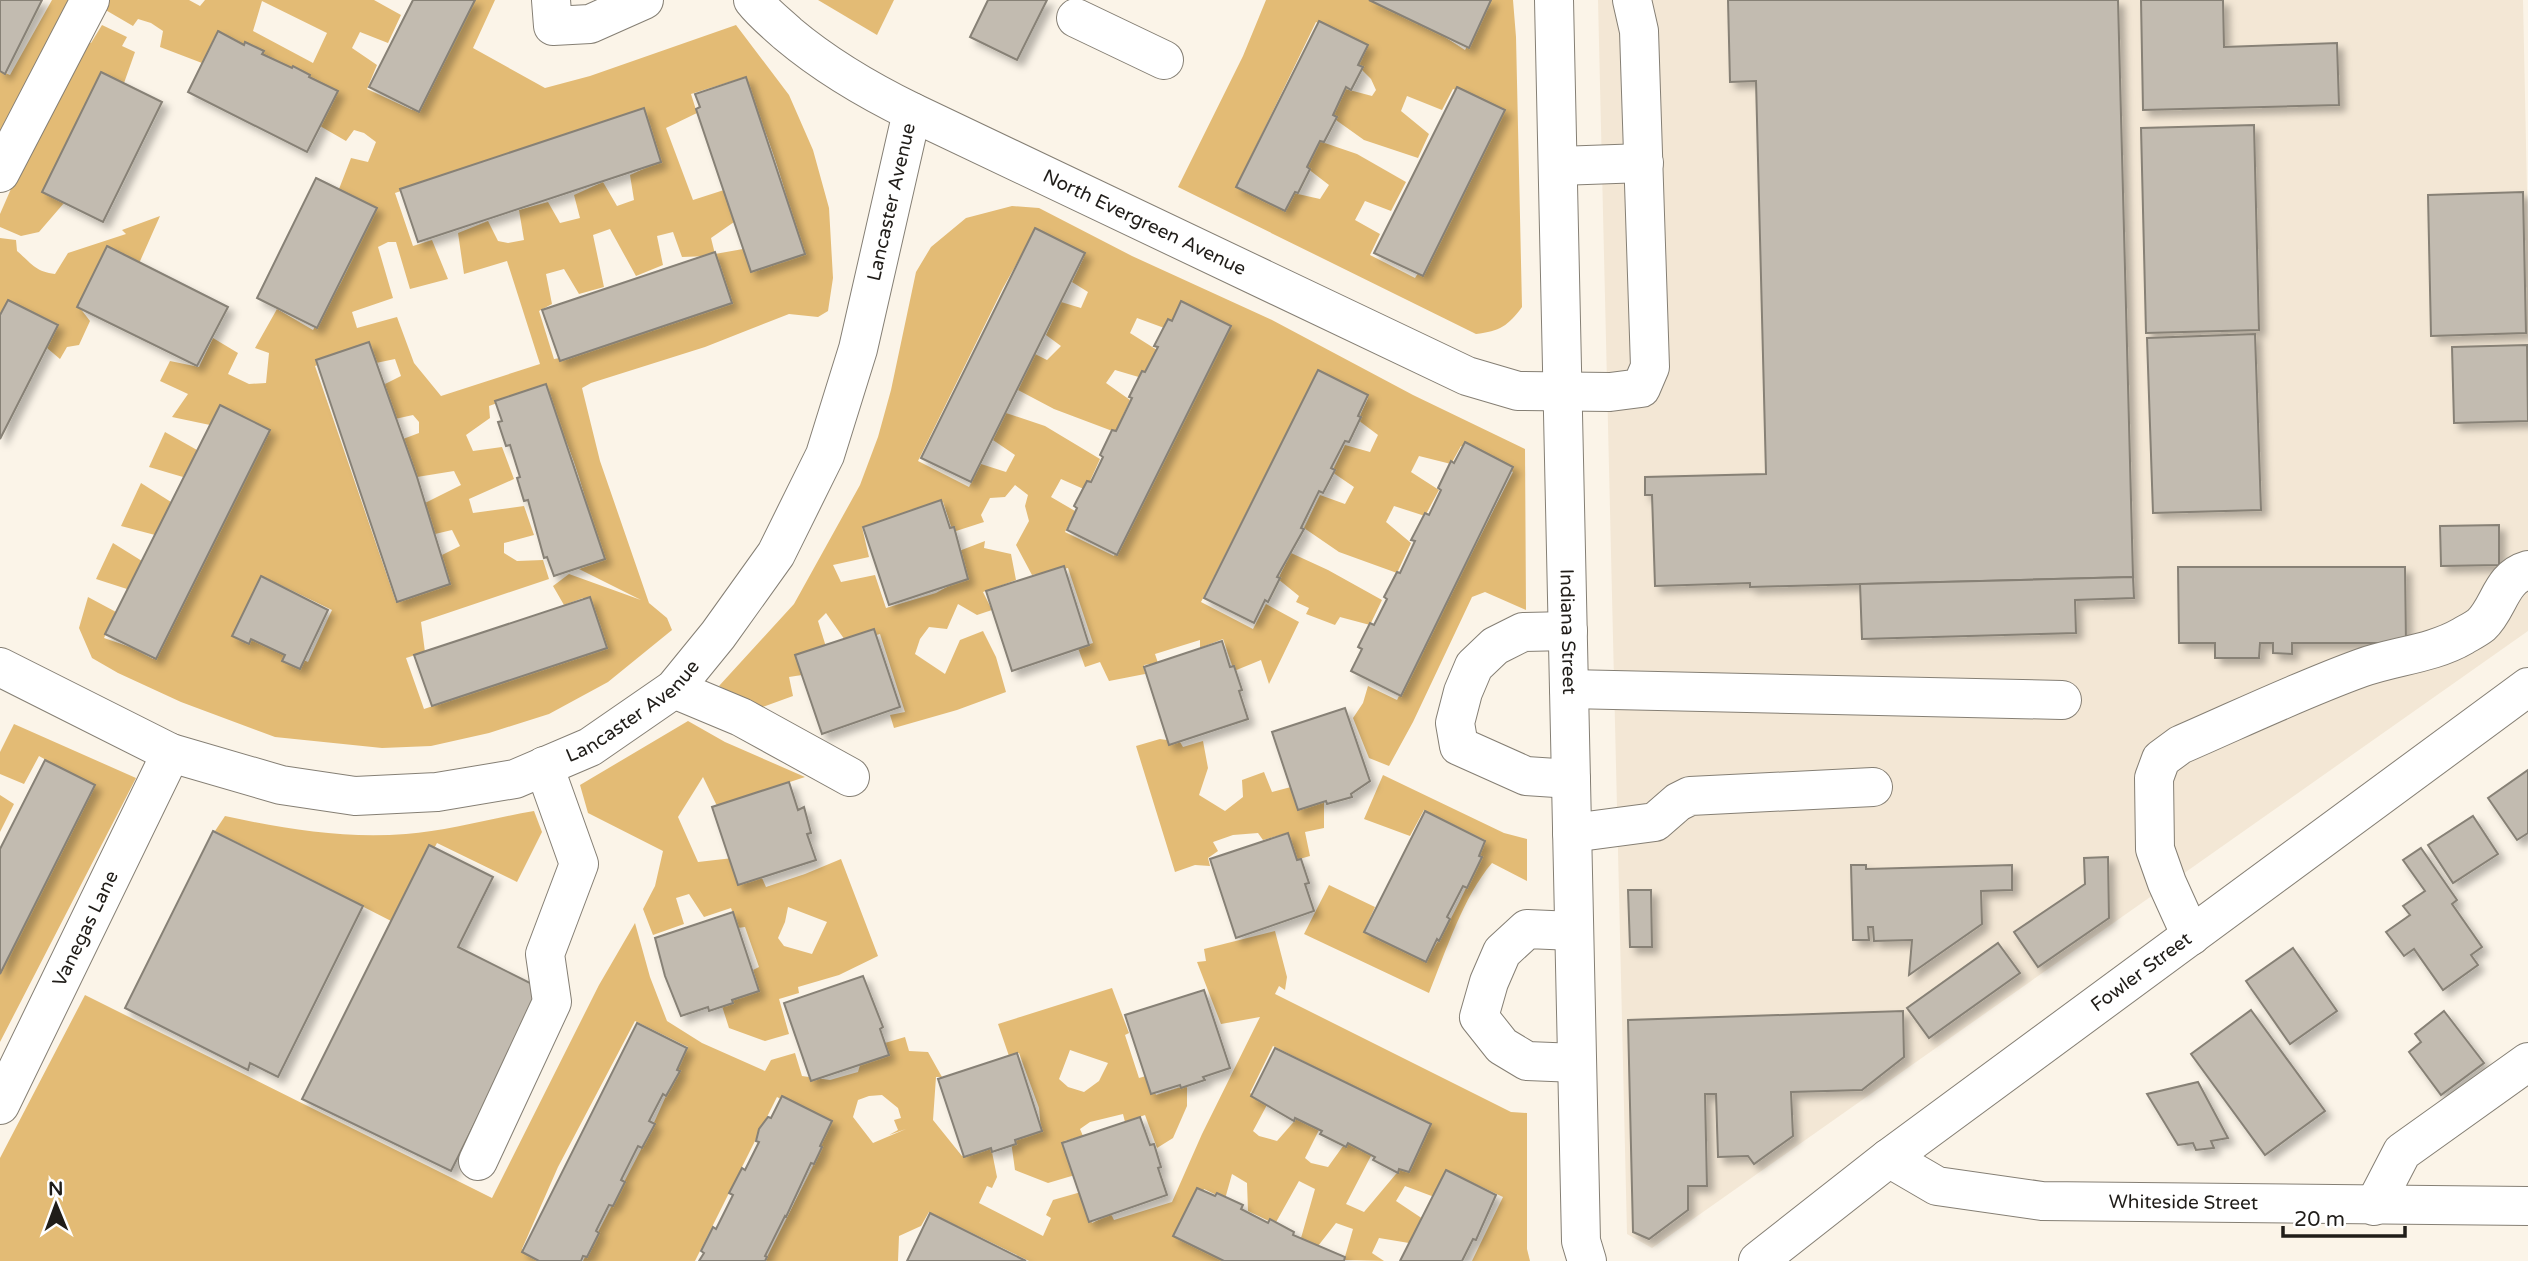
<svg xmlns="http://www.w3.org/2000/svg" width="2528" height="1261" viewBox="0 0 2528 1261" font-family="'Varela Round',sans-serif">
<defs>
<filter id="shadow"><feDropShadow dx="6" dy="6" stdDeviation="3.5" flood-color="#0004"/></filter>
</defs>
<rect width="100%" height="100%" fill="#fbf4e8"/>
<!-- built -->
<polygon fill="#f3e7d5" points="1598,0 2523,0 2528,240 2528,631 1652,1248 1627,1234"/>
<!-- green -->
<g fill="#e3bb75" fill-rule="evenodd">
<polygon points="52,0 80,0 0,153 0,71 10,75"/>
<path d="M99,0H189L200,6L205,0H374L401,15L388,43L360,32L352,48L377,65L367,89L412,110L447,57L475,0H495L473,48L545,88L590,76L736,25L789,95L813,150L829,208L833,278L828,311L818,317L789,314L705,347L591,383L582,388L600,461L649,603L667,618L672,630L608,682L549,714L489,733L431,746L382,748L275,737L181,702L118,673L92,658L79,628L88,597L116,612L104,638L133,648L153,659L212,547L265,433L235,412L218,411L210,425L172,417L188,394L160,381L170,361L199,367L213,338L238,353L228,374L249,384L266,383L269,353L255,348L277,309L313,330C337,293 357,254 371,212L339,189L351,158L368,162L376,142L364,133L354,130L346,141L320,126L330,95L214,38L202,63L160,47L163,31L151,23L138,19L133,26L97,5ZM262,1L327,33L313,63L253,31ZM742,78C768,131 787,191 800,250L743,249L715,254L711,238L734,222L724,190L693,200L666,128L697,113L691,94ZM635,115L650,166L630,175L634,200L617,206L603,182L574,195L580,218L560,223L548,202L519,210L524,240L508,243L498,241L488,221L458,233L464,274L507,261L540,364L441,396L414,363L397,317L357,328L352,312L393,298L378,247L388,242H396L410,289L448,279L432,240L413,246L395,193L604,121ZM610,229L636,276L663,265L657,236L673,232L682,257L709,256L694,316L582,354L554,359L539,311L552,304L546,274L564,269L579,294L604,287L593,235ZM368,349L376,363L395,359L401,376L383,385L395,419L413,415L419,422V433L403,439L417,477L454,471L461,485L425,503L435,534L452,530L460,546L442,555L443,586L396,602L315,366ZM539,388C571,439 589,502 599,562L579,569L641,600L569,574L553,586L564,605L583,598L602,650L424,709L406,658L425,652L421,622L549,579L543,560L517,561L504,553V543L534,535L524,506L473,513L469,499L514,479L502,447L473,451L466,435L490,418L489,406ZM266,578L332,610L308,662L240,631Z"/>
<polygon points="818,0 894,0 877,35"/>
<path d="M1266,0H1369L1437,32L1465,50L1482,20L1490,0H1513L1516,37L1522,307C1508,326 1500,331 1476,334L1178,187L1243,56ZM1316,22L1342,33L1355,63L1371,79L1376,90L1372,96L1342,88L1329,115L1364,140L1418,158L1429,134L1401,111L1407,96L1442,110L1453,89L1476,97L1448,225L1415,278L1370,255L1380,234L1355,220L1365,201L1391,211L1406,182L1357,154L1316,140L1303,165L1329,185L1320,199L1289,192L1280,209L1236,187Z"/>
<polygon points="102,25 127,37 122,46 135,52 124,83 102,79 43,192 64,203 39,232 21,236 0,227 0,214 77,38 91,43"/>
<path d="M1012,206L1039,208L1132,256L1272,320L1413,395L1525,449L1526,610L1485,592L1472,597L1413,722L1389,766L1369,758L1353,718L1363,703L1368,686L1397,700L1513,472L1484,451L1461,446L1451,464L1419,456L1411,472L1439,490L1425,516L1394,506L1386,522L1411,543L1397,573L1339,552L1304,528L1320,495L1345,504L1354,487L1332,472L1345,445L1370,452L1378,435L1358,420L1368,398L1317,372L1201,602L1253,629L1266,604L1299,622L1269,684L1261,660L1234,671L1223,639L1200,648V640L1155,654L1158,663L1144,665L1145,674L1109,681L1100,662L1085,667L1078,648L1093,643L1068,568L1032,575L1016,545L1029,521L1025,506L1028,495L1015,485L1005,497L990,498L981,515L984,522L953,532L943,502L862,527L869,557L833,565L841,582L875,575L886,608L936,593L963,578L959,551L985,541L984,548L1011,554L1016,580L983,592L992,610L977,615L958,604L947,629L929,627L920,639L915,654L945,674L960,640L983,631L996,657L1006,692L957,710L894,728L890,715L905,712L880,634L847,643L826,613L818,621L827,650L802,675L789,677L793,696L760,708L719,686L794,604L860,485L878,437L891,390L916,272L931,247L966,218ZM1034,232L1084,257L1072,282L1088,292L1081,308L1061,302L1046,335L1061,346L1047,360L1035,354L1018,390L1054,409L1115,432L1130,400L1106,383L1115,370L1142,378L1157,350L1130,333L1137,318L1167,329L1179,306L1229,331L1132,526L1114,556L1065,532L1075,511L1051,497L1061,479L1086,490L1100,459L1045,426L1006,413L993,440L1015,455L1006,472L981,464L969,487L918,461L1003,288Z"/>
<path d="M160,216L137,268L80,308L90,321L79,345L67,347L60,359L47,348L58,324L8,300L0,315V238L16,240L17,251C31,263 36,272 55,274L68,253L126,234L122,230Z"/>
<polygon points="165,432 197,450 183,477 149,467"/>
<polygon points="141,483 171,502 155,535 121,526"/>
<polygon points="113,543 142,561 127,589 96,579"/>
<polygon points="1291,553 1328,570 1382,600 1370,625 1340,617 1335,625 1306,614 1309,608 1296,602 1299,596 1278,579"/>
<path d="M688,721L725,742L805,777L717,806L703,777L678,817L698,862L733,858L743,883L762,878L766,887L805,874L841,859L878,956L839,975L798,987L799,993L779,999L789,1034L765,1041L729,1028L721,1003L758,986L753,970L759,967L745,927L738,928L731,908L704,917L689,894L676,898L684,924L653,935L643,909L655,886L663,851L588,813L580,785ZM788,907L827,922L812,954L784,946L778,938L785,922Z"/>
<polygon points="14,724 136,778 0,1042 0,974 63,848 69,773 39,756 24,784 0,774 0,752"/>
<polygon points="1160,739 1180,742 1183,747 1203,741 1208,768 1199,795 1225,811 1243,797 1242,780 1264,772 1272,792 1291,787 1324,799 1324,828 1305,832 1310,856 1296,860 1287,833 1263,840 1258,833 1233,835 1213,842 1218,851 1208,858 1210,866 1195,865 1175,872 1136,746"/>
<path d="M1383,775L1504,833L1527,839V881L1492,863C1463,897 1446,951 1429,993L1304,934L1329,885L1375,907L1364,931L1426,960C1451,922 1471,882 1485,840L1424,810L1410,836L1364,819Z"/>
<polygon points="0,795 14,804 0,832"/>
<path d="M534,811L542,832L517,882L437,843L395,923L215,831L225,816C284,829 345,839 406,834C447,831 493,818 534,811Z"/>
<path d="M635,923L650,977L667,1021L702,1043L765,1071L771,1060L795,1053L802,1076L830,1080L858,1072L860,1065L885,1052V1043L905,1037L909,1051L928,1052L942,1077H936L933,1120L962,1156L991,1147L997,1177L992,1188L987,1186L979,1203L1043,1236L1051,1218L1046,1215L1053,1200L1081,1192L1092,1223L1111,1214L1114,1220L1172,1202L1202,1134L1260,1017L1221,1024L1197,962L1206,961L1204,949L1275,931L1287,977L1285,990L1279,986L1275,994L1511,1112L1527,1113V1249L1530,1261H1472L1503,1197L1450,1172L1437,1198L1405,1186L1396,1201L1426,1221L1415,1244L1379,1238L1372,1253L1384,1261L1344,1260L1353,1229L1336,1223L1318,1246L1301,1238L1315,1189L1299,1181L1275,1224L1248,1211L1247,1183L1232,1174L1225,1199L1204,1189L1179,1236L1224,1261H1029L929,1212L921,1226L899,1236L898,1261H765L817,1158L826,1122L777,1097L695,1261H583L648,1136L688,1047L635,1021L558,1167L522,1249L545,1261H0V1158L85,995L492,1198L599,985ZM1273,1046L1431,1124L1410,1171L1401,1168L1364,1212L1346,1204L1372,1154L1346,1142L1328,1167L1311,1163L1305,1158L1320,1128L1298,1117L1277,1141L1259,1136L1253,1131L1268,1103L1250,1093ZM882,1095L898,1108L901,1118L894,1120L898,1130L889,1135L906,1129L873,1143L853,1117L858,1100L869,1096Z"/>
<path d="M1112,988L1129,1033L1125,1035L1139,1078L1146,1076L1156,1095L1187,1085V1106L1173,1138L1157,1148L1145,1115L1125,1122L1123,1114L1090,1122L1080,1129L1083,1136L1064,1141L1075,1175L1048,1183L1015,1170L1011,1141L1041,1130L1039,1108L1019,1053L1009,1056L998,1024ZM1070,1050L1108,1063L1099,1081L1084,1092L1068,1087L1059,1079Z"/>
</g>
<!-- building -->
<g fill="#c2bbb0" stroke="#878176" stroke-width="2" filter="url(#shadow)">
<polygon points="0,0 42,0 5,74 0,71"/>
<polygon points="413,0 475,0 419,112 369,87"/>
<polygon points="988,0 1047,0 1017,60 970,37"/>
<polygon points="1369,0 1491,0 1469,48"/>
<polygon points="1728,0 2118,0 2133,577 1750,587 1750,583 1655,586 1652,495 1645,495 1645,477 1766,474 1756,81 1730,82"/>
<polygon points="2141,0 2223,0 2224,47 2337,43 2339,105 2143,110"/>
<polygon points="1319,21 1368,45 1358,65 1363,67 1351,90 1346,87 1333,115 1337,117 1324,142 1320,141 1307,167 1310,169 1298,193 1295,192 1285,211 1236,187"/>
<polygon points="218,31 244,45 245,42 264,51 262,54 292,68 293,66 310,75 309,77 338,91 307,152 188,92"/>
<polygon points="101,72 162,102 103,222 42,192"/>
<polygon points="746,77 805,254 751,272 696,109 700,107 695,94"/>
<polygon points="1457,87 1505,110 1423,276 1374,253"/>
<polygon points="644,108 661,162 418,242 400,189"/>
<polygon points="2254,125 2259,330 2146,333 2141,128"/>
<polygon points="316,178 377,208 317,328 257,298"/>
<polygon points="2523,192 2526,333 2431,336 2428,195"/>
<polygon points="1035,228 1085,253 971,482 921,458"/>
<polygon points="107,246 228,307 197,366 77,307"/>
<polygon points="715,252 732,303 560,361 542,310"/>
<polygon points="8,300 58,325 0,439 0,315"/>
<polygon points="1181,301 1231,326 1117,555 1067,530 1077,508 1074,506 1087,481 1091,482 1103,457 1100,455 1112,430 1116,431 1132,398 1129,397 1142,371 1145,372 1158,347 1154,346 1168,319 1172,321"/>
<polygon points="2255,334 2261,510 2153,513 2147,338"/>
<polygon points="369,342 417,477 450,584 397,602 316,360"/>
<polygon points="2527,345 2528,421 2454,423 2452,347"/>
<polygon points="1318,370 1368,395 1358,416 1361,417 1349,442 1345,441 1331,468 1335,470 1323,493 1319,491 1301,528 1304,529 1277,577 1280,578 1268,602 1265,600 1254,623 1204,598"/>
<polygon points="546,384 605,559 554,576 547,557 544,558 528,500 524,501 517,478 520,477 510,445 506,446 498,422 502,421 495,401"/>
<polygon points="220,405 270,430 156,659 105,634"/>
<polygon points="1465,442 1513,467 1401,696 1351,671 1362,649 1358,647 1370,623 1374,625 1387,599 1384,597 1397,572 1400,573 1415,541 1411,540 1425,513 1429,515 1441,490 1438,488 1451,461 1454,463"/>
<polygon points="941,500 950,528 954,527 968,579 889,605 863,527"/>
<polygon points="2499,525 2499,565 2441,566 2440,526"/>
<polygon points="1064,566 1089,645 1012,671 986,591"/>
<polygon points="2178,567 2405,567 2406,643 2292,643 2292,654 2273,653 2273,643 2260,643 2259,658 2215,658 2215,643 2179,643"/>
<polygon points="261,576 328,610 300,669 282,661 285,655 251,639 249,644 232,636"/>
<polygon points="2133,577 2134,598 2075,600 2076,633 1862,639 1860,584"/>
<polygon points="590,597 607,648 432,706 414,655"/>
<polygon points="874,629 900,707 822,734 795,655"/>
<polygon points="1222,641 1230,667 1234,666 1242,690 1239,691 1248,719 1169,745 1144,667"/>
<polygon points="1345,708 1370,781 1351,794 1352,797 1327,804 1326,801 1298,810 1272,732"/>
<polygon points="45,760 95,785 0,974 0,849"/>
<polygon points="2528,770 2528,833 2517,840 2488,798"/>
<polygon points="789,782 798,810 804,807 811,833 807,834 816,860 738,885 712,807"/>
<polygon points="1425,811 1485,841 1479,856 1482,857 1467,888 1463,886 1447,917 1450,919 1439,941 1437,939 1426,962 1364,932"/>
<polygon points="2473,816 2498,854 2453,883 2428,845"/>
<polygon points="213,831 363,906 278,1077 250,1063 248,1070 125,1008"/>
<polygon points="1288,833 1297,860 1301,859 1309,883 1305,884 1314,911 1236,938 1210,859"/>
<polygon points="429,845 493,877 458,947 542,989 451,1171 302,1099"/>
<polygon points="2421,848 2457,900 2452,904 2482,947 2471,955 2478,965 2443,990 2414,949 2404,956 2386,932 2410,915 2403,906 2425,891 2403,860"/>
<polygon points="2108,857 2109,918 2038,967 2014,932 2085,884 2084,858"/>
<polygon points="1851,865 1866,865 1866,869 2012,865 2012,890 1981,891 1982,924 1909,975 1912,940 1874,941 1873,927 1868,927 1869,940 1853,940"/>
<polygon points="1628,890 1651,890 1652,947 1630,947"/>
<polygon points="733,912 759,991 732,1000 733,1003 709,1011 708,1007 681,1016 665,976 655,938"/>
<polygon points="1998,943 2020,973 1929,1038 1907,1008"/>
<polygon points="2293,948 2337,1011 2290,1044 2246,981"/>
<polygon points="863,976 883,1027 880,1029 889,1055 811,1081 784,1003"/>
<polygon points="1204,990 1230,1068 1203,1077 1205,1080 1181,1088 1180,1085 1151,1094 1125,1015"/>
<polygon points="2251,1010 2325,1111 2265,1155 2191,1054"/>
<polygon points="1903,1011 1904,1057 1862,1090 1791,1092 1793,1136 1754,1164 1748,1156 1718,1157 1716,1094 1705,1094 1707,1186 1688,1186 1688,1210 1649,1239 1633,1232 1628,1020"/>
<polygon points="2444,1011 2484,1063 2441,1095 2409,1052 2421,1042 2415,1034"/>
<polygon points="637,1023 687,1048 677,1070 680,1071 666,1096 663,1094 649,1121 655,1124 642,1148 638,1146 621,1180 625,1182 613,1206 609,1205 596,1231 599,1233 587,1257 583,1256 581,1261 539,1261 522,1252"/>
<polygon points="1275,1048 1431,1124 1409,1172 1399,1169 1398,1173 1373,1160 1375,1157 1348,1143 1346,1147 1320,1134 1322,1131 1295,1118 1294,1121 1251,1096"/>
<polygon points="1017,1053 1042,1131 1015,1140 1016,1144 992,1152 991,1148 964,1157 938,1079"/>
<polygon points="2198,1082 2228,1138 2211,1141 2214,1148 2196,1150 2193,1143 2178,1145 2147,1094"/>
<polygon points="782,1096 832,1121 820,1146 822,1147 814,1164 811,1163 786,1217 785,1216 765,1256 767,1257 765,1261 699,1261 704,1253 701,1251 713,1227 716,1229 733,1195 729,1193 742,1168 745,1170 759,1142 756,1141 759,1129 768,1117 771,1118"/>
<polygon points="1140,1117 1150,1145 1154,1144 1161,1167 1158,1168 1167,1195 1089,1222 1062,1143"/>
<polygon points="1446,1170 1496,1195 1476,1240 1473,1239 1462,1261 1400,1261"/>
<polygon points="1197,1188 1215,1196 1217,1193 1243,1205 1241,1209 1268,1223 1270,1219 1294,1232 1293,1235 1345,1257 1344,1261 1224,1261 1173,1236"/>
<polygon points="930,1213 1026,1261 907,1261"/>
</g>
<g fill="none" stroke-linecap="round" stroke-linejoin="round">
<!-- minor casing -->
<g stroke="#857f74" stroke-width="40">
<g id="minor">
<polyline points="551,0 553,26 590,24 644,0"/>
<path id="s1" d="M753,0C763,13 776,23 788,34C826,66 867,90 912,112L1467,376L1518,391L1610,392L1641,388L1650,367L1639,31L1632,0"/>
<path id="s2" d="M1554,0L1581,1241L1587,1261"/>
<polyline points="1076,18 1164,60"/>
<polyline points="1558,166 1644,163"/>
<polyline points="0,173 90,0"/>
<polyline points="1568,631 1523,632 1495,646 1474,666 1463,692 1455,723 1459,746 1526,776 1571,779"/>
<path id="s3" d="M0,667L171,753L281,785L355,796L437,792L515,779L590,747L674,689L718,635L776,554L825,455L858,349L912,112"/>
<polyline points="674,689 741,717 850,777"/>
<polyline points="1569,689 2062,700"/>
<polyline points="1572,833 1655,822 1678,802 1690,796 1873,787"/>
<polyline points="1574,931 1527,929 1502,952 1489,982 1479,1017 1502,1046 1527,1061 1577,1063"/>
<path d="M2191,936L2167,883L2155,849L2154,778L2161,759L2180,745C2240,719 2300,690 2361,668C2394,656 2432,654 2463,636C2468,633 2476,629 2481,625C2500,607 2500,578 2528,570"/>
<path id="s4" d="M0,1105L171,753"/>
<path id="s5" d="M1889,1158L1937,1186L2042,1201L2528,1206"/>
<polyline points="478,1161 552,1002 545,954 579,864 544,766"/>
<polyline points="2374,1206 2402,1152 2528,1062"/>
<path id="s6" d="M1758,1261L1889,1158L2528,687"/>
</g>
</g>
<!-- minor -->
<use href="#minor" stroke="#fff" stroke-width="38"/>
</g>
<g text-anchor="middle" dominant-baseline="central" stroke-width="6" stroke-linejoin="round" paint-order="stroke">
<!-- street labels -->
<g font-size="19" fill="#201d19" stroke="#fff">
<text stroke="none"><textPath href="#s3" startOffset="1267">Lancaster Avenue</textPath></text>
<text stroke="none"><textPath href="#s1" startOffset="453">North Evergreen Avenue</textPath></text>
<text stroke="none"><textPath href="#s2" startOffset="632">Indiana Street</textPath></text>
<text stroke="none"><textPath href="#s3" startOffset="679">Lancaster Avenue</textPath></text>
<text stroke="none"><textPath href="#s4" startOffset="196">Vanegas Lane</textPath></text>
<text stroke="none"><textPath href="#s6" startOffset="480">Fowler Street</textPath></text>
<text stroke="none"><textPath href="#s5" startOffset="303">Whiteside Street</textPath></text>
</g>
</g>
<!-- north arrow -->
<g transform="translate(56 1205) rotate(359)" stroke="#ffffff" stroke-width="5" paint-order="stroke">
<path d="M0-5L12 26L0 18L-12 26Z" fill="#201d19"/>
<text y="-10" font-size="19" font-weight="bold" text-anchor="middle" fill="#201d19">N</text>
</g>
<!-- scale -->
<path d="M2283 1226v10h122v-10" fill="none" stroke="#201d19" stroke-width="3.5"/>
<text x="2294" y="1226" font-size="21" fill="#201d19" stroke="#ffffff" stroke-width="5" paint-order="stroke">20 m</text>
</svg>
